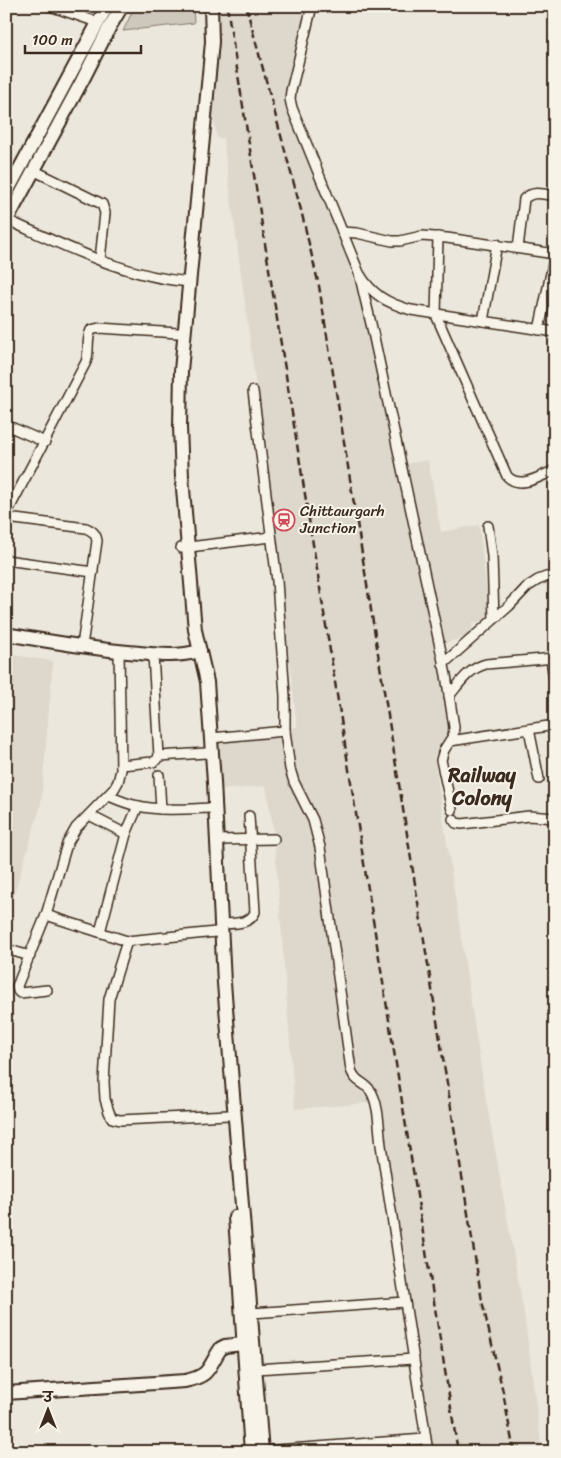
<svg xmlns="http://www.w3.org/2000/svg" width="561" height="1458" viewBox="0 0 561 1458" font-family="Sriracha,'Playpen Sans Deva',sans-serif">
<rect width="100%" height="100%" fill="#ece7dc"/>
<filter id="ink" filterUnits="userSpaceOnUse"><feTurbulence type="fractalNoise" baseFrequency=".02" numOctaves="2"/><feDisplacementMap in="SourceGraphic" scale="10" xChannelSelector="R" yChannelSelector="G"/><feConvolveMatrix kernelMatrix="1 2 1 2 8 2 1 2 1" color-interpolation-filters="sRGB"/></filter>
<g filter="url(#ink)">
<!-- built -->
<g fill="#ddd7cc">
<polygon points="214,6 306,6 287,97 293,122 297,128 348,263 368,325 400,465 428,460 441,532 479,525 490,620 472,624 473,635 434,646 452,728 434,757 483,1082 524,1313 542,1452 433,1452 380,1102 295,1109 274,834 266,786 219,790 219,736 297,727 275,530 223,138 217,138 210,97 216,96 217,39"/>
<polygon points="6,654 53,661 41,804 6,922"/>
</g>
<!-- green -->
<polygon fill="#cec8bc" stroke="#84796d" points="135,6 193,6 194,23 123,31"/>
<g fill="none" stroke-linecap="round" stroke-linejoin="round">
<!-- street casing -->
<g stroke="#3b2a1e" stroke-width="12">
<g id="street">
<polyline points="50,6 97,22"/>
<path d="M312,6L291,91L290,99L292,108L359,273C372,295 387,303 411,310L555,332"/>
<polyline points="33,170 102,204 105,213 100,260"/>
<path d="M7,220C66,246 125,277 190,282"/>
<polyline points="342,232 357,233 392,241 400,241 422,236 447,238 555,254"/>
<path d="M438,237L436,315L472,397L507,476C520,490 540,476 555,470"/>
<path d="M518,248L524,199C533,190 544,194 555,196"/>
<polyline points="359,273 372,328 446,675 454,727 453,736 444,750 441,760 452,810"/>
<polyline points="483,321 497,244"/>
<polyline points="539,330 555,254"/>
<path d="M253,391L277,581L285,696V731L290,769L294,782L313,820L320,847L351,1070C356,1083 363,1081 370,1090C379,1102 379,1130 381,1145L428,1452"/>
<polyline points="6,425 45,442"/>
<path d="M7,518L86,528C93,531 96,534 97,541L82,646"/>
<path d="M6,522L8,511L86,362C90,352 86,340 91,330L99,328L178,333"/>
<polyline points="488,526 492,556 494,619"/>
<polyline points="181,548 271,537"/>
<polyline points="6,560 93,572"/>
<polyline points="119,651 121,770 118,782 114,789 76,828 67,844 46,915 127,941 216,932"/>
<polyline points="153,654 159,756"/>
<polyline points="551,659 555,685"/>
<polyline points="443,664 509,606 527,587 538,580 546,577 555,576"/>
<path d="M449,696C460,683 468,669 486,664L555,658"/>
<polyline points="529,729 539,779"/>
<polyline points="211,738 285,731"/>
<polyline points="450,741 555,725"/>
<polyline points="121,765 153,762 157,760 159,756 206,753"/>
<polyline points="159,775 161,809"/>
<path d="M109,796C118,800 128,804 138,806C161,811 186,809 209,808"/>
<polyline points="89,815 126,834 100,932"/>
<polyline points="453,819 456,823 462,824 529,816 555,818"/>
<polyline points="126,834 138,806"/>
<polyline points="217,840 274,839"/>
<polyline points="46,915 17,986 18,991 20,993 47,990"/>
<path d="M221,924C233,923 250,925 255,912L249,816"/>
<polyline points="127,941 109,999 104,1082 105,1099 109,1112 112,1118 120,1120 229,1115"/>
<polyline points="6,949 30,956"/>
<polyline points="252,1313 405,1302"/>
<polyline points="256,1369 414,1359"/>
<polyline points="262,1451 425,1439"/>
</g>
</g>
<!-- secondary casing -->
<g stroke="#3b2a1e" stroke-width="16">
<g id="secondary">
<polyline points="211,6 212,42 181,371 180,427 182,477 195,630 207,682 214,782 224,983 262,1452"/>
<polyline points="6,194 107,6"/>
<polyline points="6,222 82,81 109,28 122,6"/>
<path d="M6,634C47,641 87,648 128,652C154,654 174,658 200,651"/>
<polyline points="235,1217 251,1452"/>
<path d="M6,1393L185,1381C212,1375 207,1368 221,1348L225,1346L252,1343"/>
</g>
</g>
<!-- street -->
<use href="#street" stroke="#f7f3e8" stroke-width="9"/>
<!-- secondary -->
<use href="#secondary" stroke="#f7f3e8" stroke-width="12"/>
<!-- rail -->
<g stroke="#3b2a1e" stroke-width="2.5" stroke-dasharray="8 4" stroke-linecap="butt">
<polyline points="227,6 458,1452"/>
<polyline points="246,6 301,210 319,286 482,1301 503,1392 514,1452"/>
</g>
</g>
</g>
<!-- icons -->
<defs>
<g id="station-ring" transform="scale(1.125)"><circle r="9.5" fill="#f7f3e8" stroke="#d1495b" stroke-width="1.5"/><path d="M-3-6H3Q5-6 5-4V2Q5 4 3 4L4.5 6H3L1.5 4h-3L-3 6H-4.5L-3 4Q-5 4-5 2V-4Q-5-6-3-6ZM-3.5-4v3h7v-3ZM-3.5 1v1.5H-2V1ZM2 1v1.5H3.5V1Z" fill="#d1495b"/></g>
</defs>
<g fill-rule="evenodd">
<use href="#station-ring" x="284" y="520"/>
</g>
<g text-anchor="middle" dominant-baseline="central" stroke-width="4" stroke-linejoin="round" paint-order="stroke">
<!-- poi labels -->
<g font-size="15" fill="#3b2a1e" stroke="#f7f3e8" text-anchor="start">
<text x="300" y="511">Chittaurgarh<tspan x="300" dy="17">Junction</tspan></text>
</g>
<!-- district labels -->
<g font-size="20" font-weight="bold" fill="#3b2a1e" stroke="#f7f3e8">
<text x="482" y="775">Railway<tspan x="482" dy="23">Colony</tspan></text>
</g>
</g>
<!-- margin -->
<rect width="561" height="1458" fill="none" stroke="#f7f3e8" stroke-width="25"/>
<rect x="12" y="12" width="536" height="1433" fill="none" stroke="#3b2a1e" stroke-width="2" filter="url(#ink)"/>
<!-- north arrow -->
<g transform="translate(48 1410)" stroke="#f7f3e8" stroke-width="4" paint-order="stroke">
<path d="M0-4L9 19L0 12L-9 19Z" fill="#3b2a1e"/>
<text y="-8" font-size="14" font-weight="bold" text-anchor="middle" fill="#3b2a1e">उ</text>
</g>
<!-- scale -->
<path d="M25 45v8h116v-8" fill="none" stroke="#3b2a1e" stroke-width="2.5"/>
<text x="32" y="45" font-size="15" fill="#3b2a1e" stroke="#f7f3e8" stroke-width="4" paint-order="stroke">100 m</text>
</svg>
